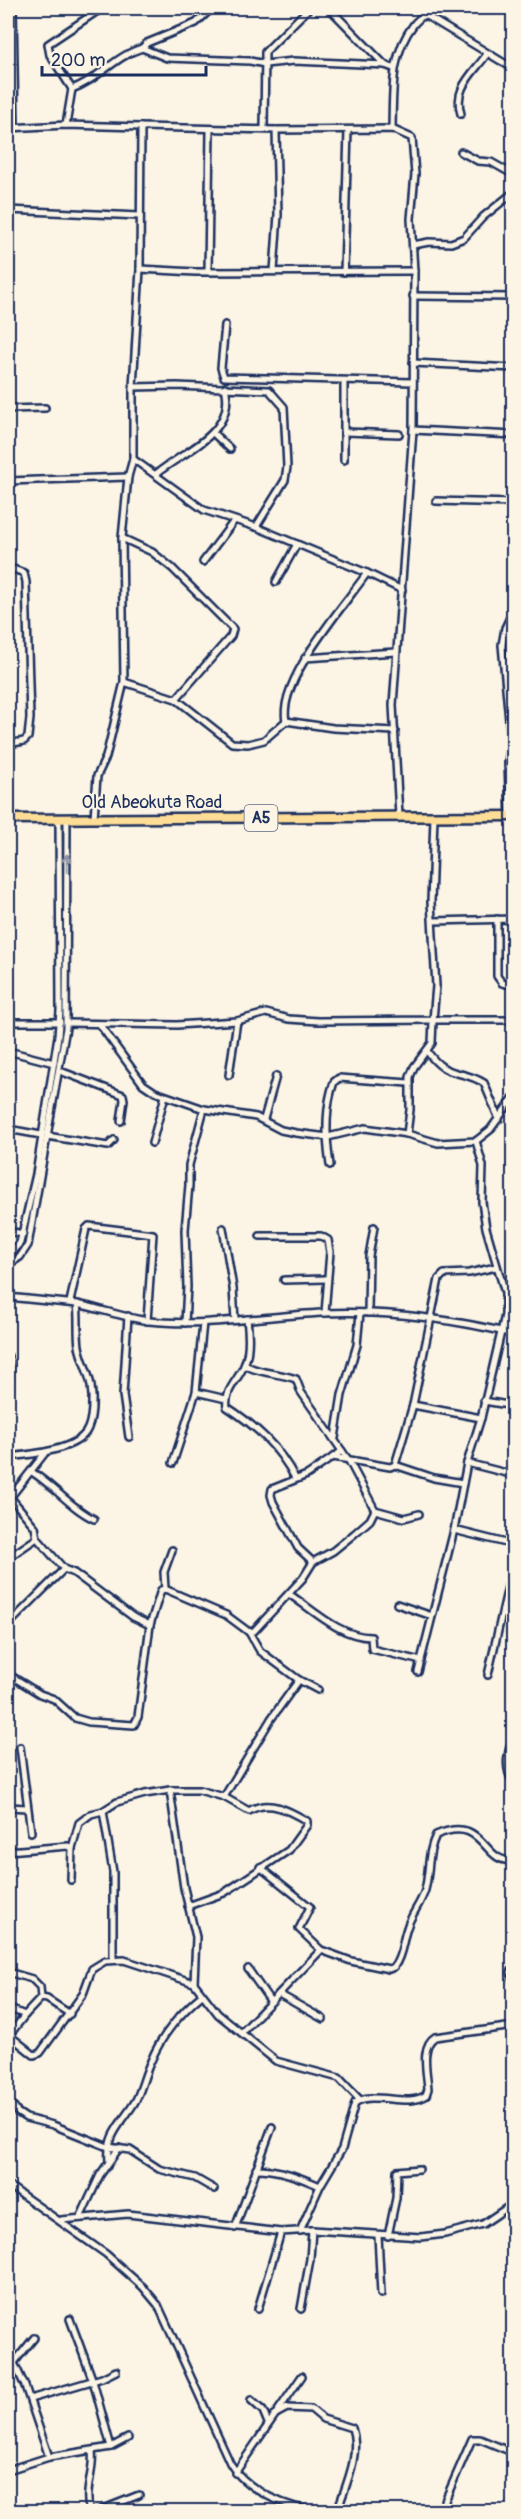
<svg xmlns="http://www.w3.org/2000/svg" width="521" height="2519" viewBox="0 0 521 2519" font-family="Pangolin,sans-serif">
<rect width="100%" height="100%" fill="#fcf5e5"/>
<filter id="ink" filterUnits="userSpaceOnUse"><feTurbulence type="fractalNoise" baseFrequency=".0167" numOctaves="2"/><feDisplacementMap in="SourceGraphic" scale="12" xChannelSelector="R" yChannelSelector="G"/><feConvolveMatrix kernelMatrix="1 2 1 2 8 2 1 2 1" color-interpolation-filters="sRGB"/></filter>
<g filter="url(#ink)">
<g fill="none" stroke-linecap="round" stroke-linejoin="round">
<!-- minor casing -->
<g stroke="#1b2f5e" stroke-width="10">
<g id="minor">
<polyline points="13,8 15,127"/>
<polyline points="329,8 385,65"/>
<polyline points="419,8 425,15 514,69"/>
<polyline points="513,8 514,8"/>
<polyline points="142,48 147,43 196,23 212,8"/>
<path d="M72,89C98,80 115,56 142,48L167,58L250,61L265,64L294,61L385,65L393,68"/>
<polyline points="72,89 50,55 48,44 102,8"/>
<path d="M461,114C453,88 473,74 487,54"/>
<polyline points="66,125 72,89"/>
<polyline points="141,127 276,130 278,215 274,271"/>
<polyline points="8,128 66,125 141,127 140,269 133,387 133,459 128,477 122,538 124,682 106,757 97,776 94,818"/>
<polyline points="264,129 265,52 309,8"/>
<path d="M392,129C393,92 390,55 414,24C419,18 426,14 431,8"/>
<polyline points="276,130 392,129 412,138 415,174 411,219 414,271 413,430 393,705 399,816"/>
<polyline points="461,152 478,161 491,162 514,175"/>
<polyline points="8,210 139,216"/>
<polyline points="413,245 429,242 451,243 464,238 483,217 514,192"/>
<polyline points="140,269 195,272 414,271"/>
<polyline points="208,272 210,129"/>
<polyline points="344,272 348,130"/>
<polyline points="413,296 514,297"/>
<polyline points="225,325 221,368 224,377 412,382"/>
<polyline points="413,363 514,368"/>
<polyline points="344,381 344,460"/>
<polyline points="133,387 177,386 269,390 284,407 287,467 285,480 256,527"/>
<polyline points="8,409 45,408"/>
<polyline points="413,430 514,435"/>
<polyline points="345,432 399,434"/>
<polyline points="213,433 230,449"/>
<polyline points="133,459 204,510 256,527 367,573 402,590"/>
<path d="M156,474C185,450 237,433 225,387"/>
<polyline points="8,481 128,477"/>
<polyline points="436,501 514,503"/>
<polyline points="122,538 152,552 172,568 233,629 231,636 176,699"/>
<polyline points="203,562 234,521"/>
<polyline points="8,567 24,573 26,582 30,718 28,737 24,741 8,744"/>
<polyline points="276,582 297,544"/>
<polyline points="305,658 396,652"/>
<polyline points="124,682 176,699 232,743 248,744 264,740 286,721 333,728 395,731"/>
<path d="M286,721C277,681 344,606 367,573"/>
<polyline points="510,816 508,763 511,742 502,645 505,628 514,609"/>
<polyline points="497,919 497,976 502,983 514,986"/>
<polyline points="433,921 514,919"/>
<polyline points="8,1022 60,1022"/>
<polyline points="67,1023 177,1025 237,1021 266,1013 289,1019 318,1021 433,1020 436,986 431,902 434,817"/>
<polyline points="100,1025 143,1084 155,1092 204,1109 256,1117 281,1130 296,1133 328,1137 365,1128 407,1134 438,1143 476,1141 490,1130 514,1097"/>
<polyline points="8,1051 54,1063"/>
<path d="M427,1051C447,1080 460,1068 484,1083L499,1119"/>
<polyline points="60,1071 123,1095 124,1100 121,1121"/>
<polyline points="229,1075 237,1021"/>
<polyline points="264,1119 276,1076"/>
<polyline points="8,1129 41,1135"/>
<polyline points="407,1134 410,1110 410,1077 414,1067 432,1043 433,1020 514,1020"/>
<polyline points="47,1136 108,1146 114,1140"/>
<polyline points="152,1143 165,1096"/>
<path d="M330,1165C326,1139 325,1107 334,1082L339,1078L409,1083"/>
<polyline points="223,1228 233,1288 235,1320"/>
<polyline points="8,1231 23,1234"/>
<polyline points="260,1236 321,1236 328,1240 330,1252 325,1313"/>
<polyline points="8,1256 20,1243 36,1174 58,1036 60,1011 59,818"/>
<polyline points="8,1265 20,1257 28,1245 66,1028 67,818"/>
<polyline points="284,1280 327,1279"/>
<path d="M8,1297L77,1304C79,1317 77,1332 79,1346C81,1359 89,1372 91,1386C93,1398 93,1421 86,1432C74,1451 27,1455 8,1457"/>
<polyline points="70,1302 86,1229 89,1226 153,1234 147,1321"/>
<path d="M77,1304C101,1309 125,1318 149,1321C206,1327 265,1316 322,1313C386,1310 452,1319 514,1334"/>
<polyline points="368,1313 369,1256 374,1227"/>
<polyline points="128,1316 123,1395 129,1437"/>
<path d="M247,1319C249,1334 250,1349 245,1363C240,1379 224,1389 227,1407C256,1426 279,1447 295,1478"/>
<polyline points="185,1323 187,1287 185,1230 189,1185 189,1165 204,1109"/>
<polyline points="8,1356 10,1377 8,1386"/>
<path d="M245,1365C260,1374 280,1373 296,1379L301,1392L349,1461L375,1510L404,1518L419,1514"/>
<polyline points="196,1392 226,1399"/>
<polyline points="484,1401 514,1406"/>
<polyline points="413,1405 481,1418"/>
<polyline points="335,1438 342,1395 357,1345 360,1313"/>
<polyline points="333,1457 390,1467 395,1465 413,1405 439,1279 444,1274 469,1273 496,1267"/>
<polyline points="173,1463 196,1392 203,1323"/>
<polyline points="467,1463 514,1475"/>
<polyline points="395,1465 434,1478 463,1483"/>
<path d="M32,1472C54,1486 72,1509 94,1519"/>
<polyline points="9,1499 45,1453"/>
<polyline points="454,1530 514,1545"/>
<polyline points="37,1538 64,1569 74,1573 133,1617 150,1625"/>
<polyline points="8,1558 37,1538 35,1527 11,1498"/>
<polyline points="313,1562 298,1548 273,1502 271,1495 272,1489 307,1475 342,1451"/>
<polyline points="165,1589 226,1615 249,1632 260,1651 299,1680 318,1690"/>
<polyline points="165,1589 164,1572 172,1550"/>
<path d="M289,1594C313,1610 340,1637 371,1637L372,1649L421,1661"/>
<polyline points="397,1604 432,1616"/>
<polyline points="8,1625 64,1569"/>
<polyline points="249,1632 254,1631 303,1578 313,1562 333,1551 354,1534 370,1520 375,1510"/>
<polyline points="418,1672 454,1530 467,1463 481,1418 505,1315 505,1293 486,1228 482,1202 483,1166 476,1141"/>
<polyline points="8,1674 40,1694 54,1699 75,1718 89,1722 134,1725 138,1717 150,1625 161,1590 165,1589"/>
<polyline points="488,1675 514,1560"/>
<path d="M514,1733C509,1750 502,1767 514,1783"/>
<polyline points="20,1747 31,1832"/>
<polyline points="170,1790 184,1888 196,1937 194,1983 218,2014 276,2061 339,2078 360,2100"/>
<polyline points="224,1797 271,1719 299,1680"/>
<polyline points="8,1807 27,1808"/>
<polyline points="103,1811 113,1872 113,1959"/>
<path d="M72,1848L79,1823L91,1814L103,1811L117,1802L145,1794L170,1790H199L224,1797L249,1811C269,1799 288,1810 307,1821V1825L289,1850L224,1893L188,1906"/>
<polyline points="8,1851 68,1846 72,1848 71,1880"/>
<polyline points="260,1867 310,1907 299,1929 321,1950"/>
<polyline points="514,1968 511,1972 514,1984"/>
<polyline points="248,1969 271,2002"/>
<polyline points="8,1972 32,1979 40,1987 41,1998"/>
<polyline points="279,1994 323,2019"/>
<polyline points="8,2008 25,2015"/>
<path d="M242,2032L321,1950L351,1961L389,1969L394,1967C403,1954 402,1942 407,1928C411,1914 421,1904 425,1890C430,1871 427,1853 436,1835C486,1813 482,1866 514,1860"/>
<polyline points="9,2035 34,2055 40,2053 83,1994 92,1969 105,1961 124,1960 194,1983"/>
<polyline points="8,2037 25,2015 41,1998 47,1999 70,2014"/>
<polyline points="8,2099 17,2112 26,2118 53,2125 108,2147 130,2150 159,2169 195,2178 214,2189"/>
<path d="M109,2161C106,2133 123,2123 136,2100C142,2088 145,2073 151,2061C161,2036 181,2012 202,1995"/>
<path d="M256,2169C279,2169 299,2177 320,2186"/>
<path d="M8,2185L106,2254L143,2287L158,2305L230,2463C247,2492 288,2508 321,2512"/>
<polyline points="80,2218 100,2175 119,2148"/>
<polyline points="61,2220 128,2214 281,2232 312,2230 421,2237 445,2234 483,2224 514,2203"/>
<polyline points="235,2228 272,2127"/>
<path d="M300,2231L320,2186L342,2149L355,2103C372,2090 408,2108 426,2095L428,2089C427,2073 420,2046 435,2037L514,2026"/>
<polyline points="378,2235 381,2294"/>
<polyline points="388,2236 396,2198 397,2171 419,2169"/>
<polyline points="258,2309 281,2232"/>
<polyline points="301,2309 310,2259 312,2230"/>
<polyline points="70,2319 93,2381 111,2447"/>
<polyline points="14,2363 25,2386 49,2457"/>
<polyline points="8,2370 34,2338"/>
<polyline points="30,2399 102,2378 116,2371"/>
<polyline points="251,2400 263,2411 268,2423"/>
<path d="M274,2415L287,2408L311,2409L323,2419L352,2428C361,2456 345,2486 337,2512"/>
<polyline points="8,2470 49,2457 111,2447 128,2438"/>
<polyline points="235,2473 302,2376"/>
<path d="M90,2512C83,2490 95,2472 92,2451"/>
<polyline points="96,2512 139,2495"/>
<polyline points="440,2512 472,2439 480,2439 514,2453"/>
</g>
</g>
<!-- highway casing -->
<g stroke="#1b2f5e" stroke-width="13">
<polyline id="highway" points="8,819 514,816"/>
</g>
<!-- minor -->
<use href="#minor" stroke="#fcf5e5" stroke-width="5"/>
<!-- highway -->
<use href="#highway" stroke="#fedd96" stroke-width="8"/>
</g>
<!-- one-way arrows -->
<defs><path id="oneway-shaft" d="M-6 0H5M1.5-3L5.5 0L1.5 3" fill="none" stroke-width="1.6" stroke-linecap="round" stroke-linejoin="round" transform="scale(1.5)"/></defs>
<use stroke="#8c92a2" href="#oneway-shaft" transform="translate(67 863) rotate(-90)"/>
</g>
<g text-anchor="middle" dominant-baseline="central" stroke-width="4.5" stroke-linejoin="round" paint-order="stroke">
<!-- shield labels -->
<rect fill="#fcf5e5" stroke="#5e6a86" stroke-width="1.5" x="244.5" y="805" width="33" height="26" rx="4.5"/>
<g font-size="16" font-weight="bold" fill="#1b2f5e">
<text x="261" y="818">A5</text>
</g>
<!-- street labels -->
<g font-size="18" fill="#1b2f5e" stroke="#fcf5e5">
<text x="152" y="802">Old Abeokuta Road</text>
</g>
</g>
<!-- margin -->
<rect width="521" height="2519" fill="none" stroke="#fcf5e5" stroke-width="30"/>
<rect x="15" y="15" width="491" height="2489" fill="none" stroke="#1b2f5e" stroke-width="2" filter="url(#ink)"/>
<!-- scale -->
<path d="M42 66v9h164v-9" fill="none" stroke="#1b2f5e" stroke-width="3"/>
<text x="51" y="66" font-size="18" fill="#1b2f5e" stroke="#fcf5e5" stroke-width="4.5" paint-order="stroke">200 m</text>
</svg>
